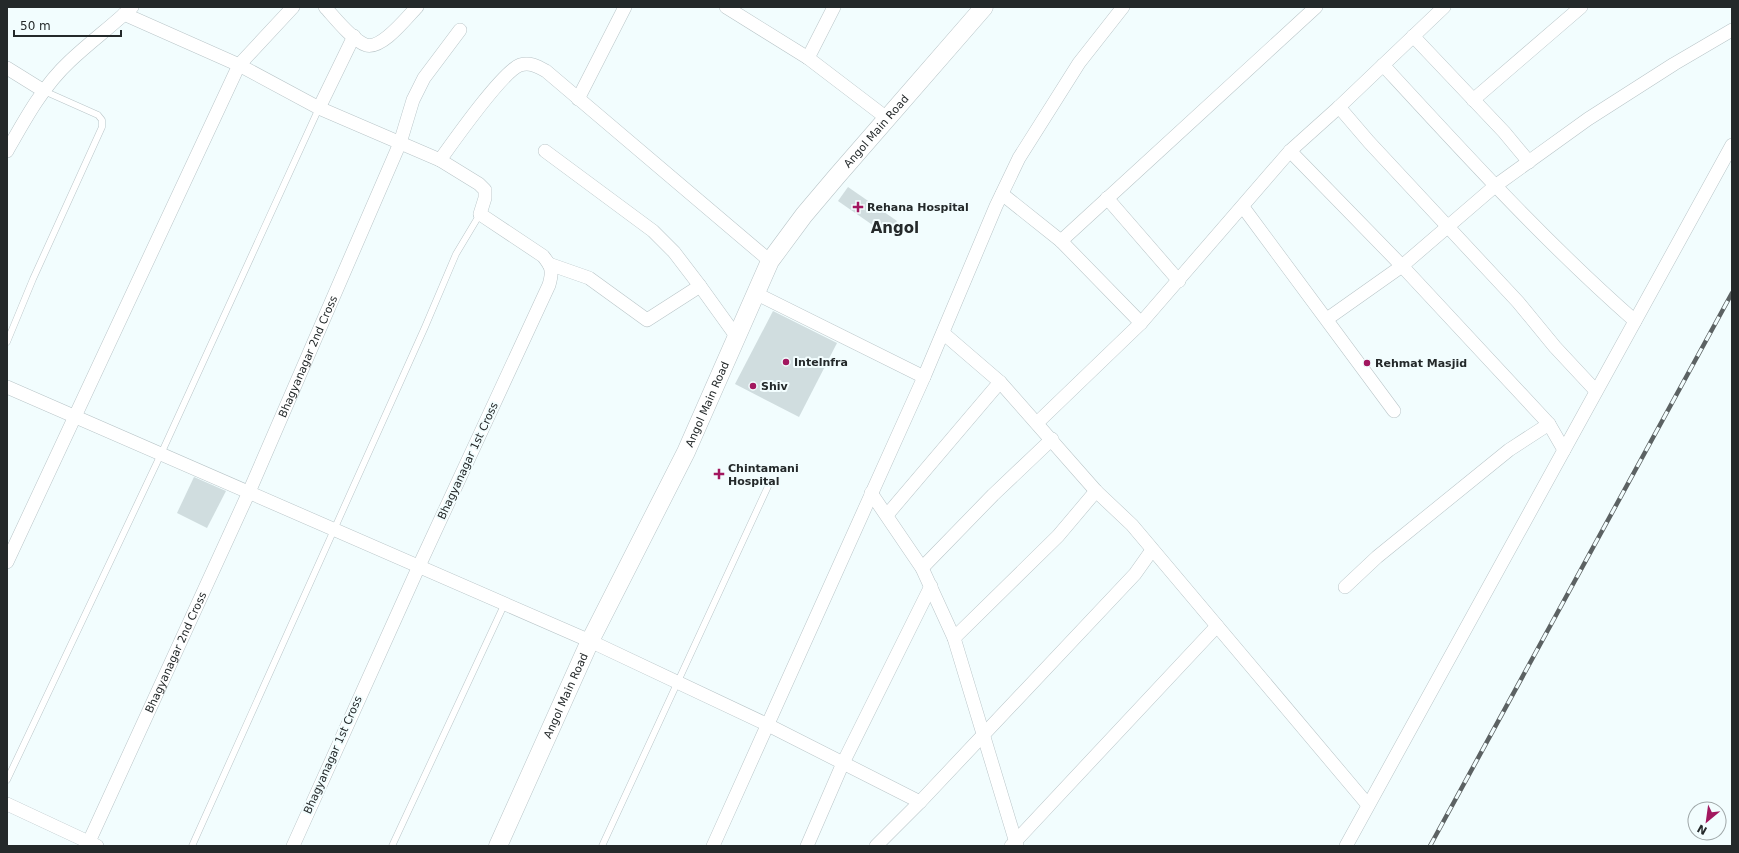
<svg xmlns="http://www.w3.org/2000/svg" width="1739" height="853" viewBox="0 0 1739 853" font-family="'DejaVu Sans',sans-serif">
<rect width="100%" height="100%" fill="#f2fdfe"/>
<!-- building -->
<g fill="#d0dddf">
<polygon points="848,187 897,221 887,235 838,201"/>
<polygon points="773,311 837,343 799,417 735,384"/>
<polygon points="194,477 226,491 207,528 177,513"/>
</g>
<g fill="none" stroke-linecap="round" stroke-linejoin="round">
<!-- lane casing -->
<g stroke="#b9c5c8" stroke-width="7">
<g id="lane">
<polyline points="7,342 33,279 102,127 102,120 98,115 44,91"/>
<polyline points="7,780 161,454 319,108"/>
<polyline points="192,846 425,327 456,254 480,214"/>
<polyline points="392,846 505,603"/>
<polyline points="602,846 770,482"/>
</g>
</g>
<!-- street casing -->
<g stroke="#b9c5c8" stroke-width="14">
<g id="street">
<path d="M325,7C335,18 352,40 366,45C382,50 407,17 417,7"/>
<polyline points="726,7 808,58 888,119"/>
<path d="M124,14L239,65L319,108L440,160L479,184L485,190V198L480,214L543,256C552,267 553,271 549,285L419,566L293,846"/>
<polyline points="1413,36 1504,132 1529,162"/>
<polyline points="808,58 834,7"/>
<path d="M1383,65C1464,153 1545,242 1635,321"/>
<polyline points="7,68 44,91"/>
<polyline points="578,99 625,7"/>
<polyline points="1473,100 1581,7"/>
<polyline points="1339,107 1369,142 1518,302 1555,347 1596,391"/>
<polyline points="319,108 354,36"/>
<path d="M7,151C25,119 43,86 70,61C90,42 112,26 132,7"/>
<polyline points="545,151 653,231 674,252 700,286 736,336"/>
<polyline points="1290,151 1402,266 1549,424 1564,450"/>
<path d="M440,160C453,142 502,72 520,65C530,62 537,66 546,71L770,261"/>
<polyline points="1002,194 1061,241 1141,323"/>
<polyline points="1107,198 1179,281"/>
<polyline points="1243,207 1394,411"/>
<polyline points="1061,241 1316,7"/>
<polyline points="549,264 589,278 647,320 700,286"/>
<polyline points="755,293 924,377"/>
<polyline points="1327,319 1402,266 1495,186 1588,119 1674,64 1732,30"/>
<polyline points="943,333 1000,382 1096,491 1132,525 1368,805"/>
<polyline points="7,387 590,641 768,725 920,802"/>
<polyline points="1037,423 1141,323 1290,151 1339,107 1444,7"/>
<polyline points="871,493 922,568 954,638 1017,846"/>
<polyline points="887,515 1000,382"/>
<polyline points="7,562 239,65 293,7"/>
<polyline points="922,568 993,495 1052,439"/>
<polyline points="1345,587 1377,557 1509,450 1549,424"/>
<polyline points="954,638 1058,536 1096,491"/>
<polyline points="7,804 97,846"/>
<path id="s1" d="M87,846L249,492L400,143L413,100L424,78L460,30"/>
<polyline points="713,846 924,377 996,206 1019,158 1079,63 1123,7"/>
<polyline points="807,846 843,763 931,586"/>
<polyline points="876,846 920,802 1135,574 1152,550"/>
<polyline points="1011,846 1217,626"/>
<polyline points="1346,846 1732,145"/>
</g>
</g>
<!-- secondary casing -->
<g stroke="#b9c5c8" stroke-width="19">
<g id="secondary">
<path id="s2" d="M498,846L590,641L686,452L770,261L804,215L837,176L984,7"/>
</g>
</g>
<!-- lane -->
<use href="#lane" stroke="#fff" stroke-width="6"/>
<!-- street -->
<use href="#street" stroke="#fff" stroke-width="13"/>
<!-- secondary -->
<use href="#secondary" stroke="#fff" stroke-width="18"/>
<!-- rail casing -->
<g stroke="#5c6263" stroke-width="4.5">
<polyline id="rail" points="1430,846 1732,293"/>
</g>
<!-- rail -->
<use href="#rail" stroke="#f2fdfe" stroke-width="3" stroke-dasharray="9" stroke-linecap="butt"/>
</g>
<!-- markers -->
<g fill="#a2175f" stroke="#f2fdfe" stroke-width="1.5">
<path d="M856 201h4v4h4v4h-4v4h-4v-4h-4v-4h4z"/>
<circle cx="786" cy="362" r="4"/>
<circle cx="1367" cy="363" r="4"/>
<circle cx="753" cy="386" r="4"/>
<path d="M717 468h4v4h4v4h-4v4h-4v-4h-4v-4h4z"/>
</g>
<g text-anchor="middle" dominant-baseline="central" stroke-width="4" stroke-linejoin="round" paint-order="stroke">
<!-- street labels -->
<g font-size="11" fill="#24292a" stroke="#f2fdfe">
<text stroke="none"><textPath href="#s2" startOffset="813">Angol Main Road</textPath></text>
<text stroke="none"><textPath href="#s1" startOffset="537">Bhagyanagar 2nd Cross</textPath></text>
<text stroke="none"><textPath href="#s2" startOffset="489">Angol Main Road</textPath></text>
<text transform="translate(468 461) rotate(-65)">Bhagyanagar 1st Cross</text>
<text stroke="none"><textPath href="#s1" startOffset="213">Bhagyanagar 2nd Cross</textPath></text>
<text stroke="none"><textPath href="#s2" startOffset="165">Angol Main Road</textPath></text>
<text transform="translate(333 755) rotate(-66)">Bhagyanagar 1st Cross</text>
</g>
<!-- poi labels -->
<g font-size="11" font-weight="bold" fill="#24292a" stroke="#f2fdfe" text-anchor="start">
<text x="867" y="207">Rehana Hospital</text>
<text x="794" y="362">Intelnfra</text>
<text x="1375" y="363">Rehmat Masjid</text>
<text x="761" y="386">Shiv</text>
<text x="728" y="468">Chintamani<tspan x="728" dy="13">Hospital</tspan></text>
</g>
<!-- district labels -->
<g font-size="15" font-weight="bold" fill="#24292a" stroke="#f2fdfe">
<text x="895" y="228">Angol</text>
</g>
</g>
<!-- border -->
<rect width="1739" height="853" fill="none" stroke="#24292a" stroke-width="16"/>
<!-- north arrow -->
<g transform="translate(1707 821) rotate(209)"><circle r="19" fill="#f2fdfe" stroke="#a0a8a9"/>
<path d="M0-3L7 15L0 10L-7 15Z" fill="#a2175f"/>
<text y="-6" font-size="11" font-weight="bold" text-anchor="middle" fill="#24292a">N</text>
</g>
<!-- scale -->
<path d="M14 30v6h107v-6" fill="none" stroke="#24292a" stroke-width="2"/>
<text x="20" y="30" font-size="12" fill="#24292a" stroke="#f2fdfe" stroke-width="3" paint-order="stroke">50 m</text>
</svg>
